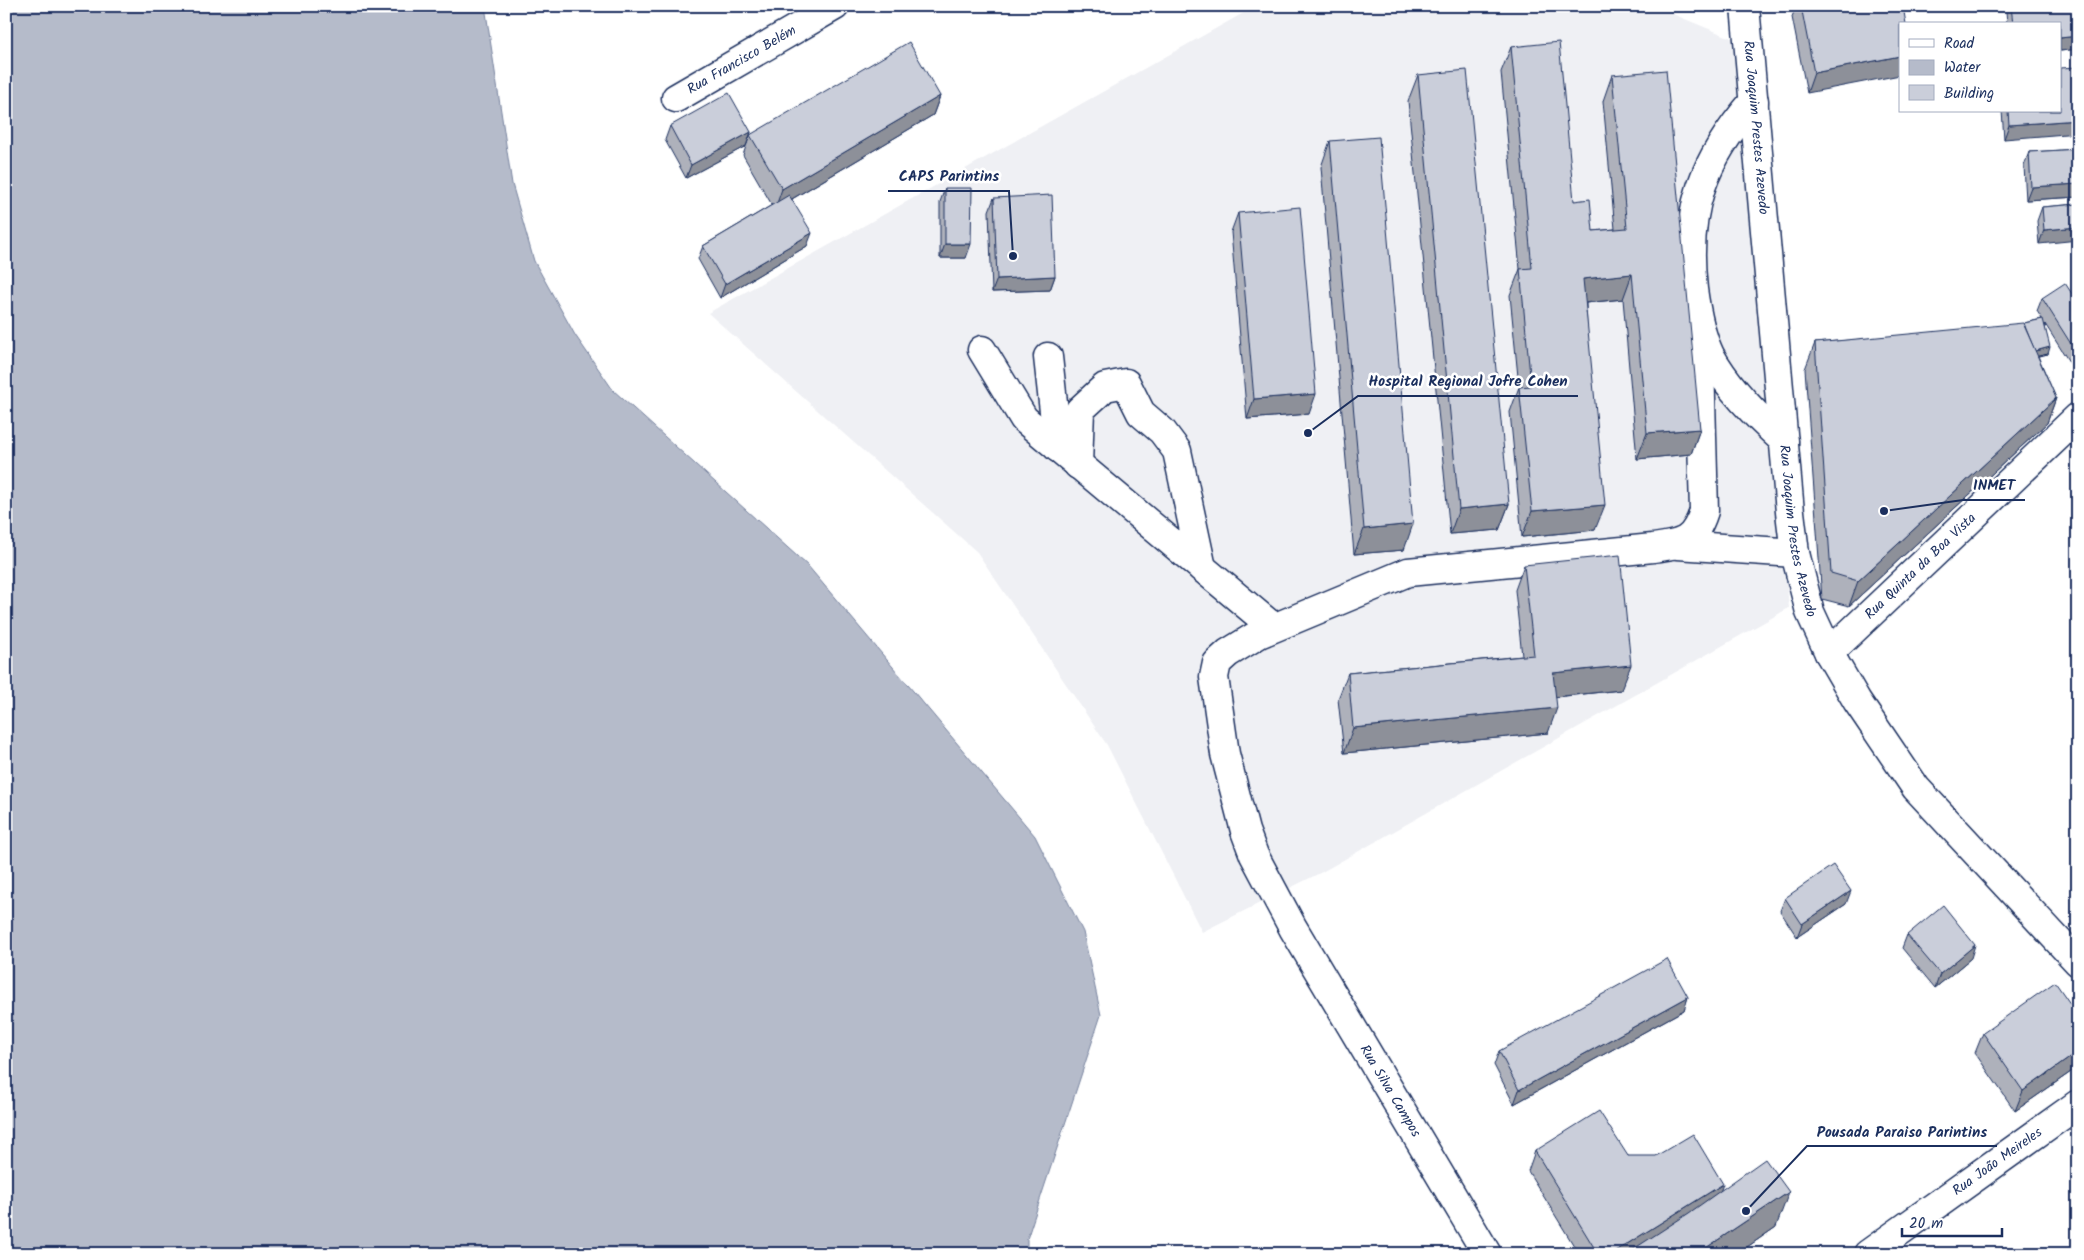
<svg xmlns="http://www.w3.org/2000/svg" width="2084" height="1260" viewBox="0 0 2084 1260" font-family="Kalam,sans-serif">
<rect width="100%" height="100%" fill="#fff"/>
<filter id="ink" filterUnits="userSpaceOnUse"><feTurbulence type="fractalNoise" baseFrequency=".02" numOctaves="2"/><feDisplacementMap in="SourceGraphic" scale="10" xChannelSelector="R" yChannelSelector="G"/><feConvolveMatrix kernelMatrix="1 2 1 2 8 2 1 2 1" color-interpolation-filters="sRGB"/></filter>
<g filter="url(#ink)">
<!-- built -->
<polygon fill="#eff0f4" points="1256,6 1667,6 1675,15 1741,42 1789,608 1322,872 1202,932 1107,745 977,552 708,313"/>
<!-- water -->
<polygon fill="#b5bbca" stroke="#77839f" points="6,6 485,6 512,184 534,261 575,335 613,390 808,566 1035,836 1083,932 1101,1015 1027,1239 1027,1254 6,1254"/>
<g fill="none" stroke-linecap="round" stroke-linejoin="round">
<!-- minor casing -->
<g stroke="#1b2f5e" stroke-width="31">
<g id="minor">
<path id="s1" d="M1745,6L1790,512L1795,553L1810,612L1829,653L1857,701L1916,788L2078,962"/>
<path id="s2" d="M676,98L835,6"/>
<path d="M1754,101C1703,160 1684,210 1693,289C1696,311 1700,334 1710,355C1728,388 1756,416 1784,441"/>
<polyline points="982,350 1024,419 1273,627"/>
<polyline points="1048,357 1058,448"/>
<polyline points="1078,465 1080,410 1105,387 1126,383 1141,413 1162,431 1177,451 1202,568"/>
<polyline points="1678,545 1795,553"/>
<path id="s3" d="M1829,653L2078,417"/>
<path d="M1487,1254L1293,928L1254,855L1245,831L1225,754L1214,677L1217,663L1228,653L1259,634L1408,572L1653,548C1683,544 1694,542 1704,511L1699,325"/>
<path id="s4" d="M1868,1254L2078,1104"/>
</g>
</g>
<!-- minor -->
<use href="#minor" stroke="#fff" stroke-width="28"/>
</g>
<!-- wall -->
<g fill="#aeb1bb" stroke="#1b2f5e">
<polygon points="1796,6 1903,6 1807,93 1792,17"/>
<polygon points="2007,6 2078,6 2078,49 2060,51 2060,24 2007,24 2006,11"/>
<polygon points="1511,47 1574,201 1593,231 1615,229 1603,101 1612,75 1700,429 1691,454 1637,459 1623,299 1586,303 1595,530 1522,537 1510,412 1519,387 1510,295 1520,269 1501,72"/>
<polygon points="1418,75 1509,504 1499,530 1450,534 1408,101"/>
<polygon points="940,96 933,115 792,199 807,246 720,298 698,259 703,246 772,205 743,155 750,135"/>
<polygon points="2002,111 2060,111 2004,139"/>
<polygon points="670,126 751,132 746,146 686,178 665,140"/>
<polygon points="1330,141 1404,550 1354,554 1321,167"/>
<polygon points="2078,149 2078,197 2026,200 2024,166 2029,152"/>
<polygon points="945,188 966,258 940,258 940,202"/>
<polygon points="994,198 1055,276 1050,290 992,292 989,211"/>
<polygon points="2078,204 2039,244 2037,221 2042,207"/>
<polygon points="1238,213 1309,414 1247,419 1231,232"/>
<polygon points="2042,298 2078,303 2078,376 2045,324 2048,354 2038,356 2056,398 2047,423 1849,606 1822,599 1805,369 1815,343 2023,325 2024,323 2042,319 2037,311"/>
<polygon points="1524,565 1621,690 1556,697 1548,733 1344,753 1338,699 1348,673 1522,656 1515,590"/>
<polygon points="1785,898 1846,904 1797,937 1780,911"/>
<polygon points="1907,935 1971,958 1935,988 1902,948"/>
<polygon points="1688,997 1684,1010 1514,1104 1494,1065 1499,1051"/>
<polygon points="2078,1015 2078,1067 2015,1111 1975,1053 1983,1033"/>
<polygon points="1535,1151 1628,1156 1721,1190 1776,1227 1737,1254 1579,1254 1528,1171"/>
</g>
<!-- shaded-wall -->
<g fill="#8d9099" stroke="#1b2f5e">
<polygon points="2078,36 2078,49 2060,51 2060,38"/>
<polygon points="1900,56 1900,75 1807,93 1814,73"/>
<polygon points="940,96 933,115 775,209 782,189"/>
<polygon points="2078,120 2078,133 2004,139 2009,125"/>
<polygon points="751,132 746,146 686,178 691,165"/>
<polygon points="2078,184 2078,197 2026,200 2031,187"/>
<polygon points="2078,227 2078,240 2039,244 2044,230"/>
<polygon points="812,233 807,246 720,298 725,284"/>
<polygon points="945,244 971,244 966,258 940,258"/>
<polygon points="1632,274 1623,299 1574,304 1583,279"/>
<polygon points="1055,276 1050,290 992,292 997,279"/>
<polygon points="2050,347 2048,354 2029,358 2031,352"/>
<polygon points="1316,394 1309,414 1247,419 1254,399"/>
<polygon points="2056,398 2047,423 1849,606 1858,581"/>
<polygon points="1700,429 1691,454 1637,459 1647,433"/>
<polygon points="1509,504 1499,530 1450,534 1459,509"/>
<polygon points="1605,505 1595,530 1522,537 1532,511"/>
<polygon points="1413,524 1404,550 1354,554 1364,529"/>
<polygon points="1631,665 1621,690 1544,698 1553,673"/>
<polygon points="1557,708 1548,733 1344,753 1353,728"/>
<polygon points="1851,891 1846,904 1797,937 1802,924"/>
<polygon points="1975,945 1971,958 1935,988 1940,974"/>
<polygon points="1688,997 1684,1010 1514,1104 1519,1090"/>
<polygon points="2078,1052 2078,1067 2015,1111 2023,1091"/>
<polygon points="1723,1184 1716,1203 1636,1254 1611,1254"/>
<polygon points="1789,1192 1776,1227 1737,1254 1697,1254"/>
</g>
<!-- building -->
<g fill="#caceda" stroke="#1b2f5e">
<polygon points="1801,6 1903,6 1906,24 1900,24 1900,56 1814,73"/>
<polygon points="2011,6 2078,6 2078,36 2060,38 2060,24 2013,24"/>
<polygon points="909,42 940,96 782,189 750,135"/>
<polygon points="1559,42 1574,201 1590,199 1593,231 1627,228 1612,75 1666,70 1700,429 1647,433 1632,274 1583,279 1605,505 1532,511 1519,387 1531,386 1520,269 1532,268 1511,47"/>
<polygon points="2078,67 2078,120 2009,125 2008,111 2060,111 2060,68"/>
<polygon points="1467,70 1509,504 1459,509 1418,75"/>
<polygon points="729,93 751,132 691,165 670,126"/>
<polygon points="1379,137 1413,524 1364,529 1330,141"/>
<polygon points="2078,149 2078,184 2031,187 2029,152"/>
<polygon points="945,188 972,188 971,244 945,244"/>
<polygon points="789,195 812,233 725,284 703,246"/>
<polygon points="1052,195 1055,276 997,279 994,198"/>
<polygon points="2078,204 2078,227 2044,230 2042,207"/>
<polygon points="1300,207 1316,394 1254,399 1238,213"/>
<polygon points="2065,283 2078,303 2078,355 2042,298"/>
<polygon points="2043,319 2050,347 2035,351 2026,329 2024,323"/>
<polygon points="2023,323 2056,398 1858,581 1831,573 1815,343"/>
<polygon points="1620,555 1631,665 1553,673 1557,708 1353,728 1348,673 1534,655 1524,565"/>
<polygon points="1833,865 1851,891 1802,924 1785,898"/>
<polygon points="1943,905 1975,945 1940,974 1907,935"/>
<polygon points="1667,959 1688,997 1519,1090 1499,1051"/>
<polygon points="2055,982 2078,1015 2078,1052 2023,1091 1983,1033"/>
<polygon points="1599,1111 1628,1156 1656,1156 1693,1134 1723,1184 1611,1254 1598,1254 1535,1151"/>
<polygon points="1765,1159 1789,1192 1697,1254 1626,1254 1689,1213"/>
</g>
</g>
<g text-anchor="middle" dominant-baseline="central" stroke-width="5" stroke-linejoin="round" paint-order="stroke">
<!-- street labels -->
<g font-size="14" fill="#1b2f5e" stroke="#fff">
<text stroke="none"><textPath href="#s2" startOffset="76">Rua Francisco Belém</textPath></text>
<text stroke="none"><textPath href="#s1" startOffset="122">Rua Joaquim Prestes Azevedo</textPath></text>
<text stroke="none"><textPath href="#s1" startOffset="528">Rua Joaquim Prestes Azevedo</textPath></text>
<text stroke="none"><textPath href="#s3" startOffset="126">Rua Quinta da Boa Vista</textPath></text>
<text transform="translate(1390 1091) rotate(59)">Rua Silva Campos</text>
<text stroke="none"><textPath href="#s4" startOffset="159">Rua João Meireles</textPath></text>
</g>
</g>
<!-- callouts -->
<path fill="none" stroke="#1b2f5e" stroke-width="2" d="M1013 256L1009 191H888M1308 433L1358 396H1578M1884 511L1963 500H2025M1746 1211L1807 1146H1997"/>
<g fill="#1b2f5e" stroke="#fff" stroke-width="2">
<circle cx="1013" cy="256" r="5"/>
<circle cx="1308" cy="433" r="5"/>
<circle cx="1884" cy="511" r="5"/>
<circle cx="1746" cy="1211" r="5"/>
</g>
<g font-size="15" text-anchor="middle" font-weight="bold" fill="#1b2f5e" stroke="#fff" stroke-width="5" stroke-linejoin="round" paint-order="stroke">
<text x="949" y="181">CAPS Parintins</text>
<text x="1468" y="386">Hospital Regional Jofre Cohen</text>
<text x="1994" y="490">INMET</text>
<text x="1902" y="1137">Pousada Paraiso Parintins</text>
</g>
<!-- margin -->
<rect width="2084" height="1260" fill="none" stroke="#fff" stroke-width="25"/>
<rect x="12" y="12" width="2059" height="1235" fill="none" stroke="#1b2f5e" stroke-width="2" filter="url(#ink)"/>
<!-- legend -->
<rect x="1899" y="22" width="162" height="90" fill="#ffffff" stroke="#a4acbf"/>
<rect x="1909" y="39" width="25" height="8" fill="#ffffff" stroke="#a4acbf"/>
<text x="1944" y="48" font-size="15" fill="#1b2f5e">Road</text>
<rect x="1909" y="60" width="25" height="15" fill="#b5bbca" stroke="#a4acbf"/>
<text x="1944" y="72" font-size="15" fill="#1b2f5e">Water</text>
<rect x="1909" y="85" width="25" height="15" fill="#caceda" stroke="#a4acbf"/>
<text x="1944" y="98" font-size="15" fill="#1b2f5e">Building</text>
<!-- scale -->
<path d="M1902 1228v8h100v-8" fill="none" stroke="#1b2f5e" stroke-width="2.5"/>
<text x="1909" y="1228" font-size="15" fill="#1b2f5e" stroke="#ffffff" stroke-width="4" paint-order="stroke">20 m</text>
</svg>
